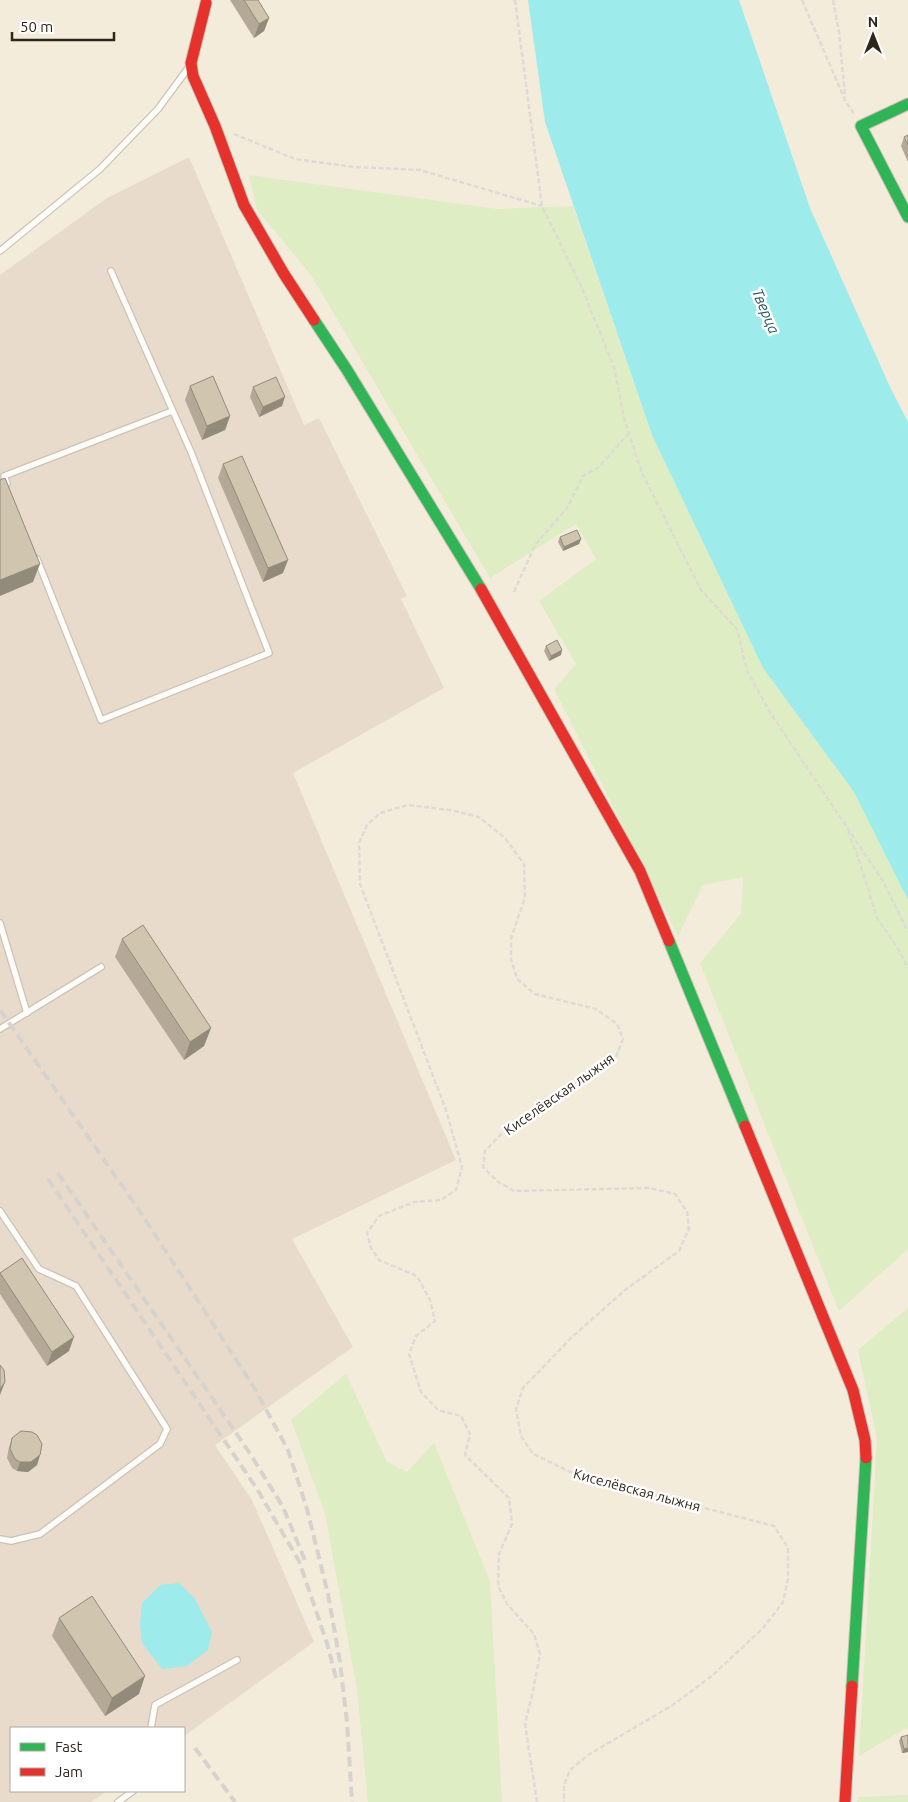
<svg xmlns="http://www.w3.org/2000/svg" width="908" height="1802" viewBox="0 0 908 1802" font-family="Ubuntu,sans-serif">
<rect width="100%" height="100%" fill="#f4ecda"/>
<!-- industrial -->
<polygon fill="#e9dbcb" points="189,157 304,425 319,418 407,596 401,599 444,688 293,773 456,1160 292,1239 353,1347 215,1445 252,1500 314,1642 184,1736 184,1728 11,1728 11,1791 107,1791 91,1802 0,1802 0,275 107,198"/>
<!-- green -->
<g fill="#deedc4">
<polygon points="249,175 498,209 573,206 652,435 763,668 854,792 908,900 908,1249 839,1311 700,963 741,914 743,877 703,885 678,936 554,689 576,664 539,601 596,559 576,524 490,578 311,275 257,210"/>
<polygon points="908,1308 908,1727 859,1756 877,1439 858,1350"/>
<polygon points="346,1374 387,1462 407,1472 434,1443 490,1581 502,1802 368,1802 357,1690 325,1513 291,1420"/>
<polygon points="908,1795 908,1802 857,1802 858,1797"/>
</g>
<!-- water -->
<g fill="#9debeb">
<polygon points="528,0 739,0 810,208 890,387 908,422 908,900 854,792 763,668 652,435 545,122"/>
<polygon points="179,1583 195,1599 212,1632 208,1650 187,1666 162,1669 142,1643 140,1624 142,1603 160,1585"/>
</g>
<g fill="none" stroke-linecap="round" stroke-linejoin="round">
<!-- lane casing -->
<g stroke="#cac3b6" stroke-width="8">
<g id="lane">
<polyline points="0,251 100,169 158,109 189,67"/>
<polyline points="7,483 4,476 172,411"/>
<polyline points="37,559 101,720 269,653 191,452 111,271"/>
<polyline points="0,923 27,1013"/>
<polyline points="0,1029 101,967"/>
<polyline points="0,1211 39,1269 76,1286 167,1429 160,1444 40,1534 11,1541 0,1539"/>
<polyline points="151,1728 155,1705 237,1660"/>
<polyline points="118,1802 133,1791"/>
</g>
</g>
<!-- fast casing -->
<g stroke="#cac3b6" stroke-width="13">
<g id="fast">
<polyline points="908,104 861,126 908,217"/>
<polyline points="314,320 347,370 481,589"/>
<polyline points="669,941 745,1126"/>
<polyline points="852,1686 866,1458"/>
</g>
</g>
<!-- jam casing -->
<g stroke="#cac3b6" stroke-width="13">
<g id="jam">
<polyline points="206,3 191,63 193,76 215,126 244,205 284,274 314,320"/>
<polyline points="481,589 640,871 669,941"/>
<polyline points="745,1126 853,1390 865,1440 866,1458"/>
<polyline points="845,1802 852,1686"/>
</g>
</g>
<!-- path -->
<g stroke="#dedbd6" stroke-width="2.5" stroke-dasharray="5 2.5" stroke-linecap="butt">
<polyline points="515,0 542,206 581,286 614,367 624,418 642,473 701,590 737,629 747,671 771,714 883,881 908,932"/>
<polyline points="802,0 845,100 854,114"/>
<polyline points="833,0 839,32 845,95"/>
<polyline points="234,134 295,159 354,167 420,170 542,206"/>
<polyline points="514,592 535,545 567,508 583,476 599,467 629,433"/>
<polyline points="848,831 860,863 877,918 897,947 908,968"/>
<polyline points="537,1802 525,1724 533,1691 540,1654 534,1634 507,1604 498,1586 499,1554 512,1524 509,1498 465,1455 470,1434 461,1416 438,1410 421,1392 409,1354 416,1336 435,1321 430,1300 417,1276 379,1260 371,1248 367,1233 379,1216 414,1202 441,1200 456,1190 462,1167 446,1110 360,884 359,843 367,825 380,813 408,805 450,810 479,817 505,838 524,864 525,898 511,938 511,959 517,979 535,994 596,1009 617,1024 623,1039 616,1057 504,1131 485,1151 483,1167 497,1181 514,1191 649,1188 675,1194 687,1212 689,1229 679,1251 625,1290 571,1338 523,1388 516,1409 521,1436 533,1454 577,1475 774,1526 788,1548 788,1579 783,1602 764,1627 713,1675 673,1705 588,1755 570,1770 564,1785 564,1802"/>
</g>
<!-- lane -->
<use href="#lane" stroke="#fdfcf9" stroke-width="5.5"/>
<!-- fast -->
<use href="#fast" stroke="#30b455" stroke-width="11"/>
<!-- jam -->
<use href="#jam" stroke="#e5322d" stroke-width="11"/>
<!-- rail -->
<g stroke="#d6d3ce" stroke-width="4" stroke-dasharray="10 5" stroke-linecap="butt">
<polyline points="0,1010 143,1216 255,1389 288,1450 307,1509 328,1594 340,1662 347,1722 352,1802"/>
<polyline points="58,1173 249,1452 283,1507 306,1563"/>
<polyline points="48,1179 257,1489 299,1561 327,1643 336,1678"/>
<polyline points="195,1748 235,1802"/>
</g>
</g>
<!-- wall -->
<g fill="#b3a996">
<polygon points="230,0 258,0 269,18 264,31 254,38"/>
<polygon points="908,135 908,162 901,146 904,137"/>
<polygon points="190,386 230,416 225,430 202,440 185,400"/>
<polygon points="253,387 282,406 259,417 250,397"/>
<polygon points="223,464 283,573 263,582 218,478"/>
<polygon points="560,537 581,539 579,544 563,551 558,542"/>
<polygon points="546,646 561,655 549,661 544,651"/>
<polygon points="122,939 211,1028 204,1046 184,1060 115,957"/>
<polygon points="0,1273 69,1351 47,1366 0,1294"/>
<polygon points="12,1438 40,1455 37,1465 28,1472 17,1471 12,1468 7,1458 9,1447"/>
<polygon points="59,1618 139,1694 105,1716 52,1636"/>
<polygon points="901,1737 908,1752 902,1753 899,1741"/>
</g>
<!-- shaded-wall -->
<g fill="#928a7a">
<polygon points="269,18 264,31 254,38 259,24"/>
<polygon points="285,397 282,406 259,417 263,407"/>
<polygon points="230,416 225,430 202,440 207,426"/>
<polygon points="581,539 579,544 563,551 564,547"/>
<polygon points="288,560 283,573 263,582 268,568"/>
<polygon points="40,564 33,582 0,596 0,580"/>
<polygon points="562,650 561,655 549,661 551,656"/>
<polygon points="211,1028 204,1046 184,1060 190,1042"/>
<polygon points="74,1337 69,1351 47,1366 52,1352"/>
<polygon points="5,1382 0,1395 0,1389"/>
<polygon points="40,1455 37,1465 28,1472 17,1471 20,1462"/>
<polygon points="145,1676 139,1694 105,1716 112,1698"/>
<polygon points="908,1748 908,1752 902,1753 904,1749"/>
</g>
<!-- building -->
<g fill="#d0c5ae" stroke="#928a7a">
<polygon points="244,0 258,0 269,18 259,24"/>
<polygon points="908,135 908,145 904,137"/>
<polygon points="213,376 230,416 207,426 190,386"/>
<polygon points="276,377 285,397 263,407 253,387"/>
<polygon points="242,456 288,560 268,568 223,464"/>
<polygon points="5,478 40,564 0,580 0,480"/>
<polygon points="577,530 581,539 564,547 560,537"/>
<polygon points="557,640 562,650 551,656 546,646"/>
<polygon points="143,925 211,1028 190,1042 122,939"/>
<polygon points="22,1258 74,1337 52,1352 0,1273"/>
<polygon points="0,1365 4,1370 5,1382 0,1389"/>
<polygon points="21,1431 32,1432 37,1435 42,1444 40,1455 31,1462 20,1462 15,1459 10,1449 12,1438"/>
<polygon points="92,1596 145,1676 112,1698 59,1618"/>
<polygon points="908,1735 908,1748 904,1749 901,1737"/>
</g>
<g text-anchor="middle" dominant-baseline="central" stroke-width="5" stroke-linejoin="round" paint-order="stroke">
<!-- street labels -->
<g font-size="14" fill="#2d271b" stroke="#fff">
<text transform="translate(559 1094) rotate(-35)">Киселёвская лыжня</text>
<text transform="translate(637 1490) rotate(15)">Киселёвская лыжня</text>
</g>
<!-- water labels -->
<g font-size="15" font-style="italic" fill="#285a5d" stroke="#fff">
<text transform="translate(766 311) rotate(67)">Тверца</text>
</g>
</g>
<!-- legend -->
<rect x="10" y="1727" width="175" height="65" fill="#ffffff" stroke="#aba9a4"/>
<rect x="20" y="1743" width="25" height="8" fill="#30b455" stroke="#aba9a4"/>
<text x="55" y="1752" font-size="15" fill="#2d271b">Fast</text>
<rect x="20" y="1768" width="25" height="8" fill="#e5322d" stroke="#aba9a4"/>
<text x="55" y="1777" font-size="15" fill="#2d271b">Jam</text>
<!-- north arrow -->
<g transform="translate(873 35)" stroke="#ffffff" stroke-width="4" paint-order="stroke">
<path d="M0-4L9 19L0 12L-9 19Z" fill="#2d271b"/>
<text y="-8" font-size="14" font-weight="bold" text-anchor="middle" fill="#2d271b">N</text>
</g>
<!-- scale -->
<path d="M12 32v8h102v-8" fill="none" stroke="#2d271b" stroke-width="2.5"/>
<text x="20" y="32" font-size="15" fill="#2d271b" stroke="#ffffff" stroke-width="4" paint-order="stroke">50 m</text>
</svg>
